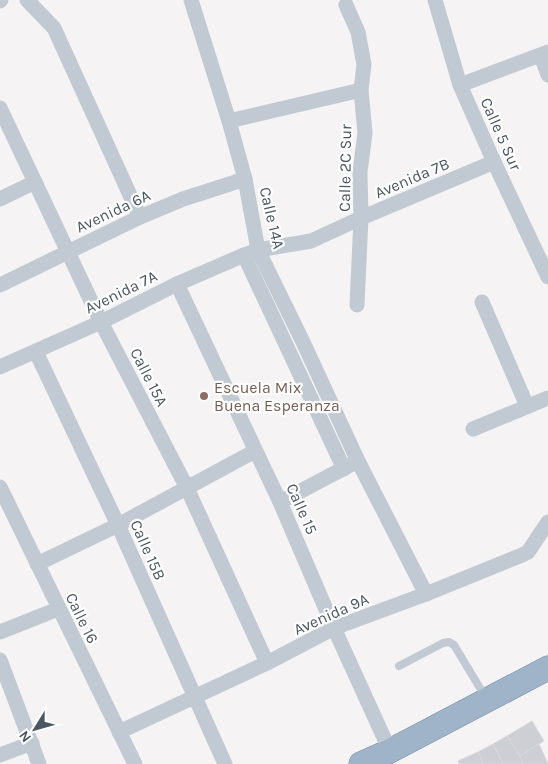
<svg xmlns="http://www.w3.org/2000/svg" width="548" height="764" viewBox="0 0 548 764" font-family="Karla,sans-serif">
<rect width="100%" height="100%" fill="#f5f3f3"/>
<!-- building -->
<g fill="#cdcfd5" stroke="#d7d9de">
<polygon points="532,721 544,741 520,756 507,736"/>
<polygon points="507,736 520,756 523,764 503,764 493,744"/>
<polygon points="493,744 503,764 483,764 478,752"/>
<polygon points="539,744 548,764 523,764 520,756"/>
<polygon points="478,752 483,764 459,764 458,761"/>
</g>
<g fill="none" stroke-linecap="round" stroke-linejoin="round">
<!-- trunk casing -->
<g stroke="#7690ad" stroke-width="25">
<polyline id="trunk" points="361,764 390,751 548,668"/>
</g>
<!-- service -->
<polyline stroke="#c1cad2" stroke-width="8" points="399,666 443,643 449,642 454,645 486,698"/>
<!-- minor -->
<g stroke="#c1cad2" stroke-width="15">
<polyline points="27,0 54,28 140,217"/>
<polyline points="191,0 229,121 245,179 258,250 303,342 358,461 426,594"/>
<polyline points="435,0 460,85 494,162 548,277"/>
<polyline points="0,1 1,0"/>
<polyline points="346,5 358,32 364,64 361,90 365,133 360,172 361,218 357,305"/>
<polyline points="541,56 548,75"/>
<polyline points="460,85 548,52"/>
<polyline points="0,108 101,322 187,488 267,663"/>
<polyline points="229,121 361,90"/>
<polyline points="0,199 35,182"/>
<polyline points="244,255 344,469"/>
<polyline points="177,284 280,502 334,628 390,751"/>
<polyline points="0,285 140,217 183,199 245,179"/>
<polyline points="482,302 527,406"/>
<polyline points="36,352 118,525 225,764"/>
<polyline points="0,367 101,322 177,284 244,255 258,250 311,241 361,218 494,162"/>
<polyline points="473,429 548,398"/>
<polyline points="0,487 135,764"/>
<polyline points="280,502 352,464"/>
<polyline points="37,564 118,525 255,451"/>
<polyline points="0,632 58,609"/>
<polyline points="0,660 39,764"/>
<polyline points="119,732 267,663 334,628 426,594 522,555 528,552 548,522"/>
<polyline points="0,755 32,743"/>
</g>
<!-- trunk -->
<use href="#trunk" stroke="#9fb4c9" stroke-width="24"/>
</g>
<!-- markers -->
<circle fill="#8d6e63" stroke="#fff" stroke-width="2" cx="204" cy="396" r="5"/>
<g text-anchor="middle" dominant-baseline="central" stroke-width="4.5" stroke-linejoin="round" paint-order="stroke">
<!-- street labels -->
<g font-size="16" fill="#4a5661" stroke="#fff">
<text transform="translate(501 134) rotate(66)">Calle 5 Sur</text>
<text transform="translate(345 168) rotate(-89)">Calle 2C Sur</text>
<text transform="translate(412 178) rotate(-23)">Avenida 7B</text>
<text transform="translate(113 211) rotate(-25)">Avenida 6A</text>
<text transform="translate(272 218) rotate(77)">Calle 14A</text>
<text transform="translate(121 292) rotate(-26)">Avenida 7A</text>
<text transform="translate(149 377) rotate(63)">Calle 15A</text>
<text transform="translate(302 509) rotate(66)">Calle 15</text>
<text transform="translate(148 550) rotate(66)">Calle 15B</text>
<text transform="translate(331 614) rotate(-24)">Avenida 9A</text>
<text transform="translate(82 618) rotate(64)">Calle 16</text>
</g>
<!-- education labels -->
<g font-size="16" fill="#785e54" stroke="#fff" text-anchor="start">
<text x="214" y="387">Escuela Mix<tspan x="214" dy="18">Buena Esperanza</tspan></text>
</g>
</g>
<!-- north arrow -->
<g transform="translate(35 729) rotate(233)" stroke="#ffffff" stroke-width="4" paint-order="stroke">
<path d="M0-4L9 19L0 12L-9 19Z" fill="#4a5661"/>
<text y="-8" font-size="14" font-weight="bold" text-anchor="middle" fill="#4a5661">N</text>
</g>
</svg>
